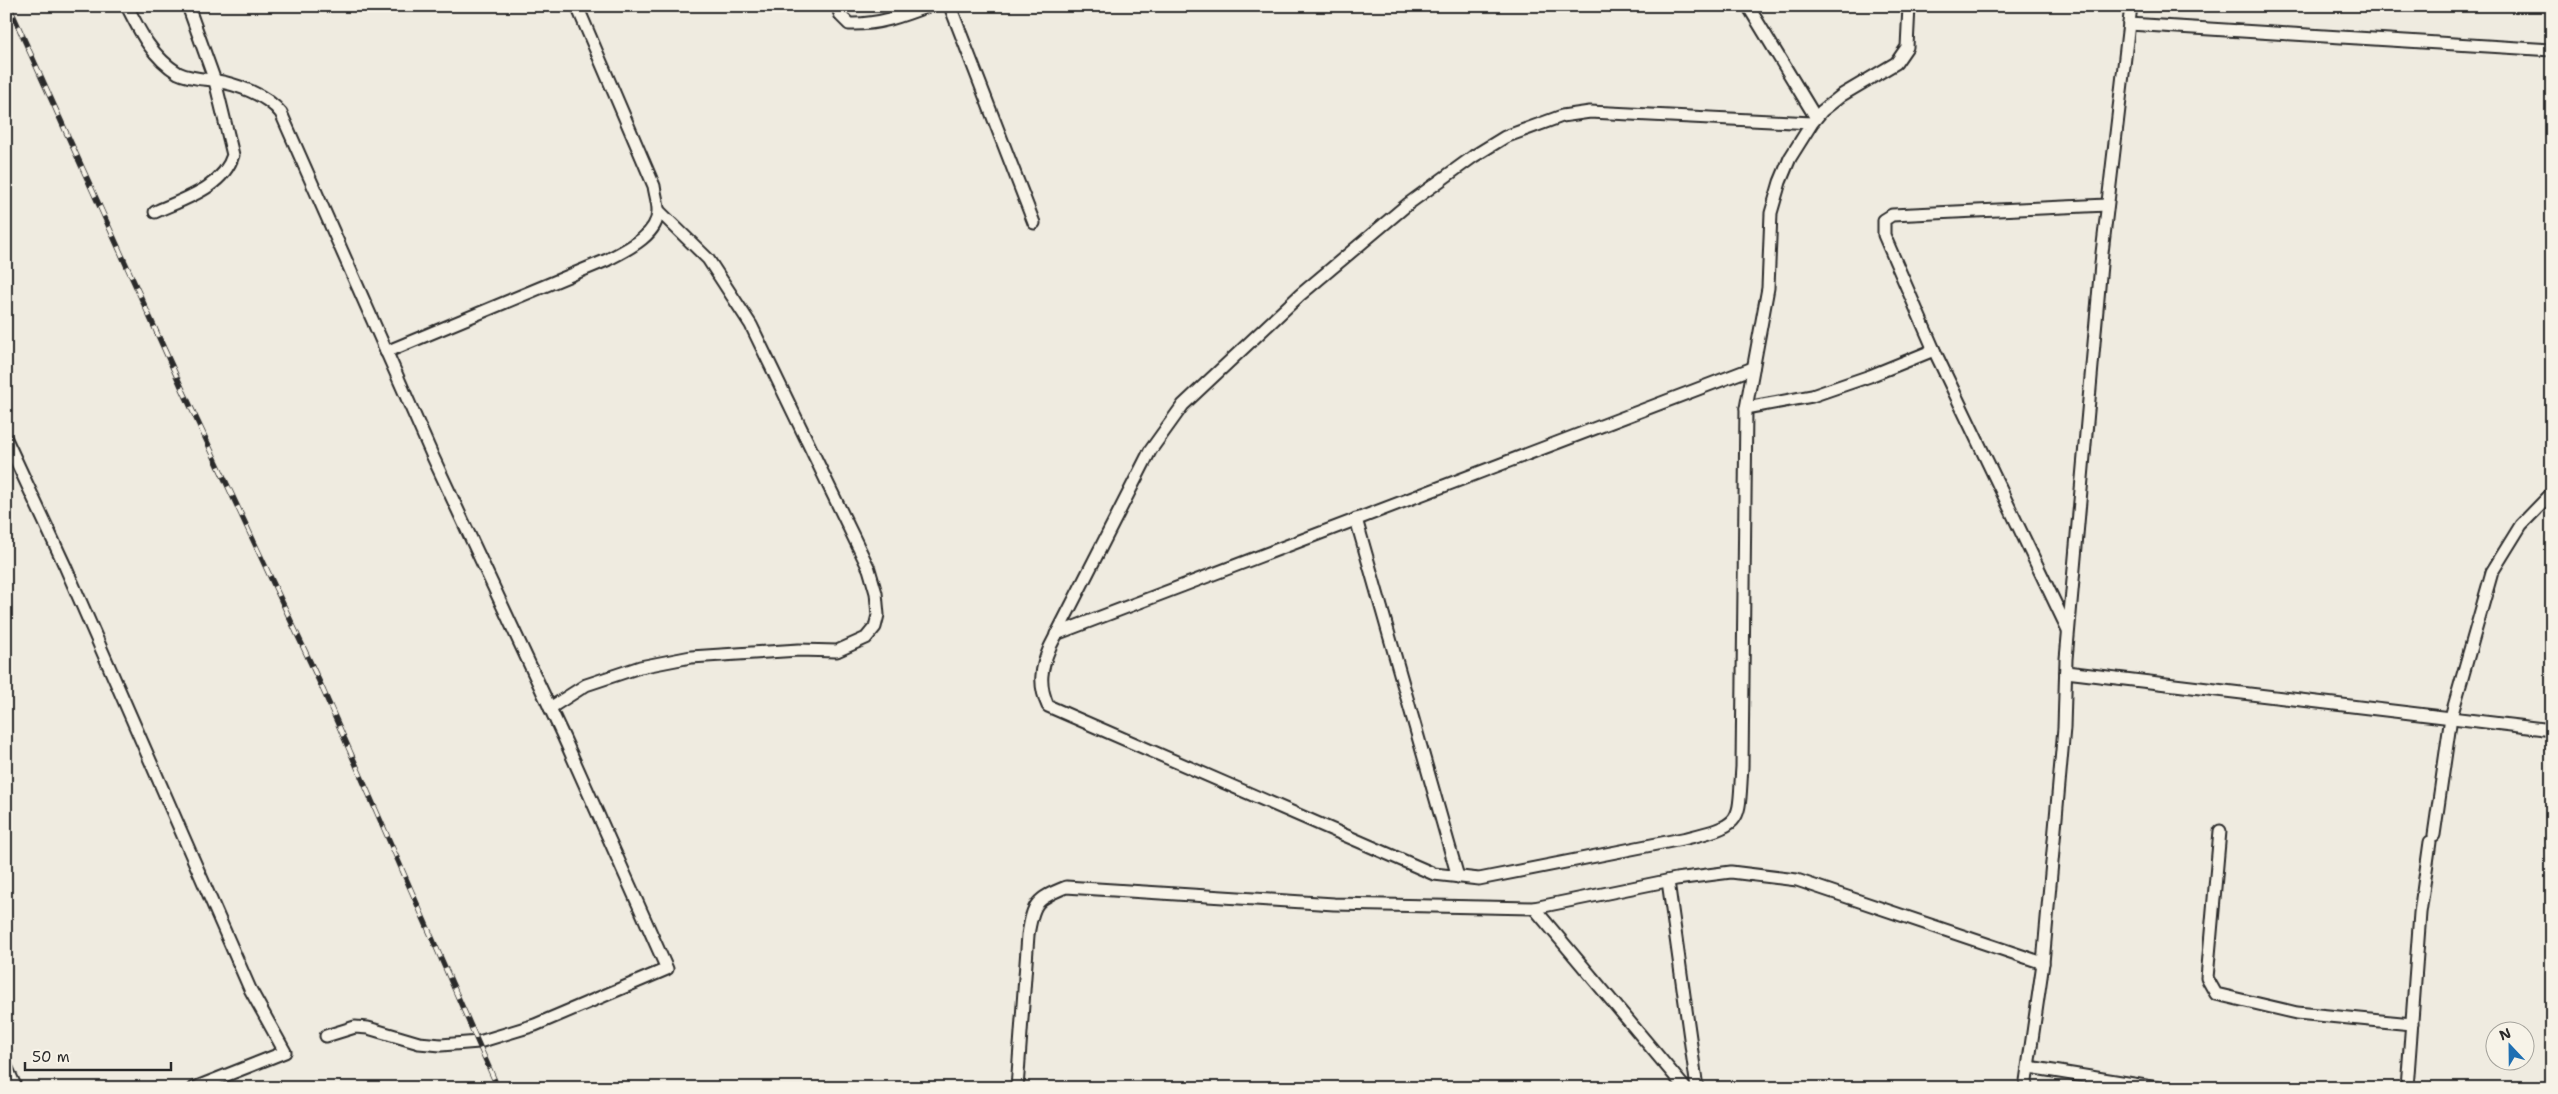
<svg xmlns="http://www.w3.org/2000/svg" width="2558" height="1094" viewBox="0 0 2558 1094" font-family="'Shantell Sans',sans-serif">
<rect width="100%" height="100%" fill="#efebe0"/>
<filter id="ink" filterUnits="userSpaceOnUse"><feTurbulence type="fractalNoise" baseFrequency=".02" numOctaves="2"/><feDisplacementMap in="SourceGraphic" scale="10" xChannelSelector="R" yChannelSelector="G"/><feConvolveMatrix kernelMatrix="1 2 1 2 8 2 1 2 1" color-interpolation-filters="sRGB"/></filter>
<g filter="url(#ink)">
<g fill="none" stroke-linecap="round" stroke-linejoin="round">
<!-- lane casing -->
<g stroke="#2b2b2b" stroke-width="15">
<g id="lane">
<path d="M127,6C140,32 152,57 178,73C188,78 201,79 212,80C236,84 266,94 281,113L433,457L564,738L667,969L535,1025L479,1042L441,1045L419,1043L368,1028L355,1027L326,1036"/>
<path d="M837,6L841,16L849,24C878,25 902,16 928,6"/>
<polyline points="950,6 1034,223"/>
<polyline points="1748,6 1816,118"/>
<polyline points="2129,24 2552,50"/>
<path d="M1812,123L1590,112L1562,116L1505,137L1474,156L1408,204L1300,295L1183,405L1150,451L1050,647C1041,668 1038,684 1048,706L1434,874L1479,879L1687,838C1745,824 1738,822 1742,767L1746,408L1768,288L1771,213L1780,182L1790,158L1812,123L1822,111L1842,95L1896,63L1907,47L1909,6"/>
<path d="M155,212C183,199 223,188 233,155L215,81L188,6"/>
<path d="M386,352L607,260C626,250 659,235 658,210C658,202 655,194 654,186L577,6"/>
<polyline points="1746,408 1812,396 1870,376 1934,350"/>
<polyline points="6,439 65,566 250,989 285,1052 194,1088"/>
<polyline points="1356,519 1458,877"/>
<polyline points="2068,630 1934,350 1884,235 1884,220 1892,215 2107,205"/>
<polyline points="1056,634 1753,368"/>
<polyline points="2066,672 2552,730"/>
<polyline points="550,708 586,685 640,667 691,657 799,650 837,651 866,638 875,627 878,615 876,593 869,569 751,325 708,259 659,211"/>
<polyline points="2220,831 2207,978 2216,994 2297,1013 2412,1024"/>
<polyline points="2434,835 2451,717 2492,572 2521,525 2552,493"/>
<polyline points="1668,881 1697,1088"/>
<polyline points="1534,908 1685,1088"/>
<polyline points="6,1066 16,1088"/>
<polyline points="2029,1067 2158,1088"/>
<path d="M1017,1088L1028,935C1033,903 1036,899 1066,887L1334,904L1534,908L1676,879L1731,872L1797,880L2043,963"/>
<polyline points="2025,1088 2043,963 2064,728 2066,659 2102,253 2131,6"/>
<polyline points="2407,1088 2420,913 2430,842"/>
</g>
</g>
<!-- lane -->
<use href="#lane" stroke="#f7f3e8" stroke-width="11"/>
<!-- rail casing -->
<g stroke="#2b2b2b" stroke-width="5.5">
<polyline id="rail" points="9,6 181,386 320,683 498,1088"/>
</g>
<!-- rail -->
<use href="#rail" stroke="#f7f3e8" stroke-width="4" stroke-dasharray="11" stroke-linecap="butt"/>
</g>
</g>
<!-- margin -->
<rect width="2558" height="1094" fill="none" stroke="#f7f3e8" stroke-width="25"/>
<rect x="12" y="12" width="2533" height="1069" fill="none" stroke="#2b2b2b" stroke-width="2" filter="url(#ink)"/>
<!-- north arrow -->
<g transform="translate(2510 1046) rotate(338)"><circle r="24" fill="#f7f3e8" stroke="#a5a39c"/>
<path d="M0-4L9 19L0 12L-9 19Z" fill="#1f6fb2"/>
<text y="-8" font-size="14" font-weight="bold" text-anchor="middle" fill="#2b2b2b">N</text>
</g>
<!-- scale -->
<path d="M25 1062v8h146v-8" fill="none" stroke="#2b2b2b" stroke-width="2.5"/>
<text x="32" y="1062" font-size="15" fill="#2b2b2b" stroke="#f7f3e8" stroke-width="4" paint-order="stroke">50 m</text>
</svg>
